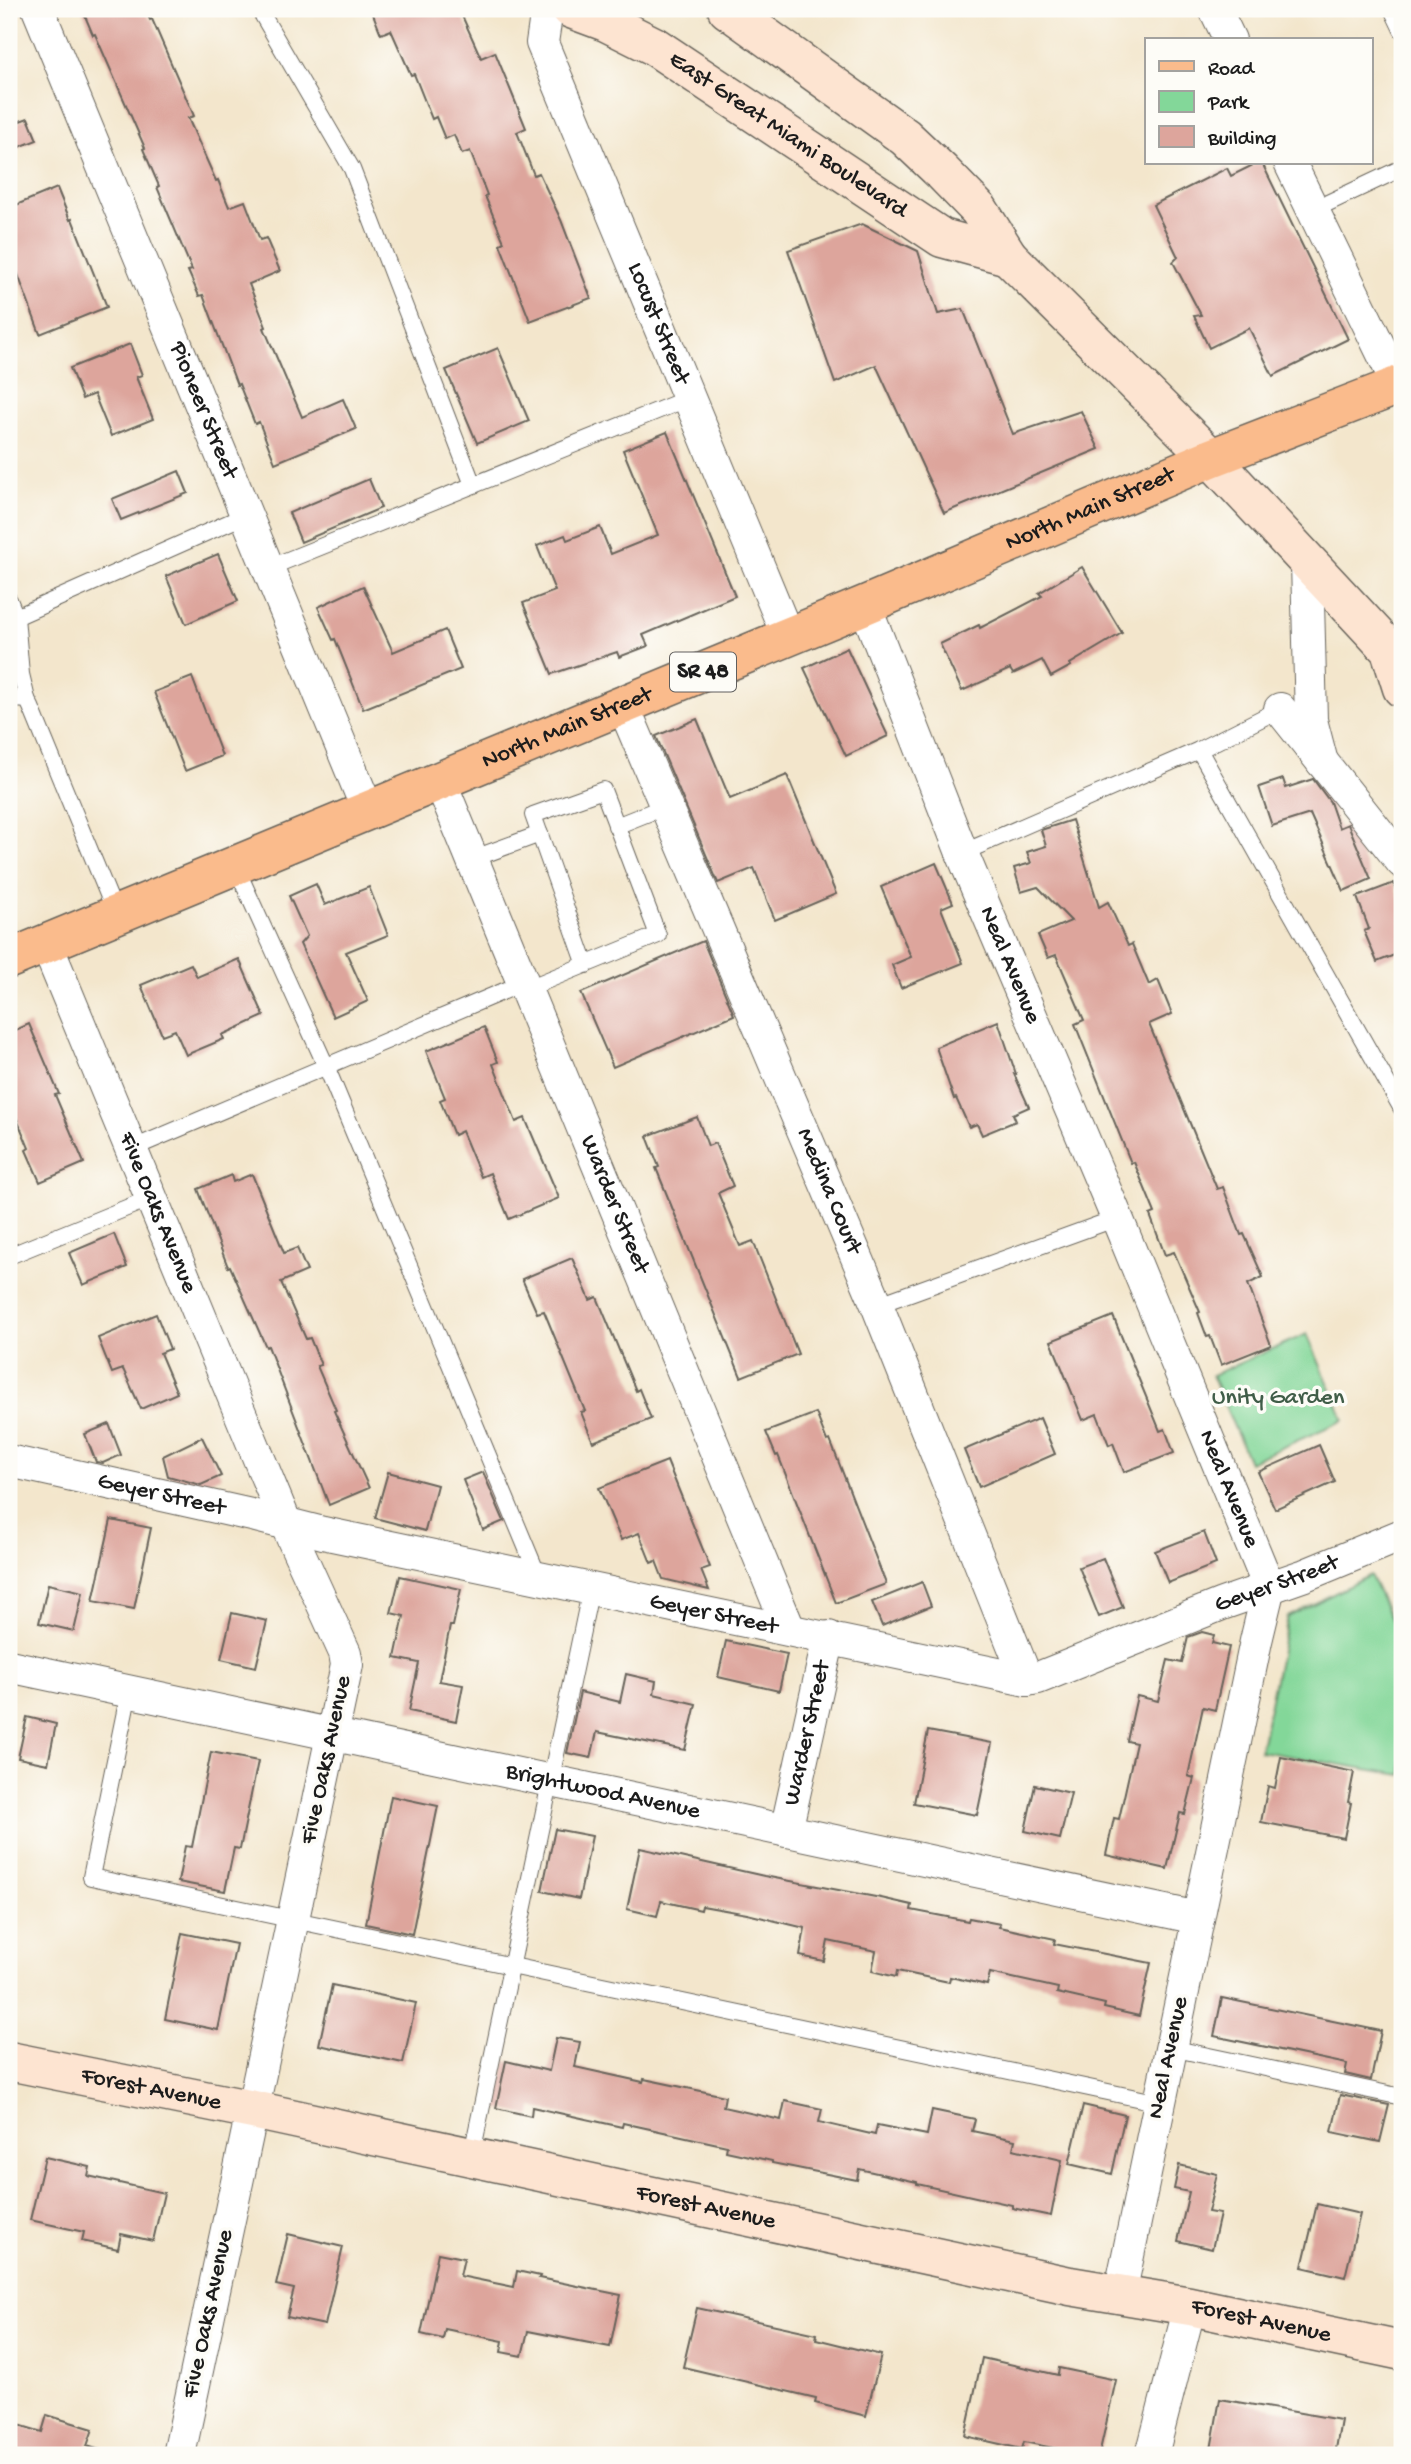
<svg xmlns="http://www.w3.org/2000/svg" width="1411" height="2464" viewBox="0 0 1411 2464" font-family="'Gochi Hand',sans-serif">
<rect width="100%" height="100%" fill="#fdfcf7"/>
<filter id="ink" filterUnits="userSpaceOnUse"><feTurbulence type="fractalNoise" baseFrequency=".0143" numOctaves="2"/><feDisplacementMap in="SourceGraphic" scale="14" xChannelSelector="R" yChannelSelector="G"/><feConvolveMatrix kernelMatrix="1 2 1 2 8 2 1 2 1" color-interpolation-filters="sRGB"/></filter>
<filter id="wash" filterUnits="userSpaceOnUse"><feTurbulence type="fractalNoise" baseFrequency=".00686" numOctaves="4" result="noise"/><feDisplacementMap in="SourceGraphic" scale="28" xChannelSelector="R" yChannelSelector="G"/><feGaussianBlur stdDeviation="1.57" result="paint"/><feColorMatrix in="noise" values="0 0 0 0 0 0 0 0 0 0 0 0 0 0 0 0 0 1.4 0 .05"/><feComposite in="paint" operator="in"/></filter>
<g filter="url(#wash)">
<rect width="100%" height="100%" fill="#f3e6cc"/>
<!-- green -->
<g fill="#83d799" stroke="#507a5a" stroke-width="2">
<polygon points="1307,1334 1344,1420 1249,1462 1212,1375"/>
<polygon points="1370,1575 1399,1636 1402,1639 1402,1775 1260,1751 1288,1617"/>
</g>
<g id="blocks">
<!-- building -->
<g fill="#dda59c">
<polygon points="82,9 145,9 150,20 152,19 194,116 188,118 216,181 218,180 229,207 245,201 260,240 266,238 280,271 249,284 266,327 264,328 302,417 343,399 356,429 275,463 259,422 255,424 239,384 237,385 203,295 199,296 188,271 192,270 157,187 159,186 143,149 145,148 95,34 93,35"/>
<polygon points="371,9 459,9 481,58 495,52 526,128 517,132 534,175 539,173 561,220 591,298 530,321 500,244 504,242 485,196 487,195 470,151 462,154 454,135 445,139 436,117 432,119 414,74 411,75 391,30 381,34"/>
<polygon points="28,118 37,140 9,151 9,125"/>
<polygon points="1257,163 1262,163 1348,339 1273,376 1249,328 1209,348 1194,316 1201,315 1173,262 1178,257 1153,205 1227,168 1231,176"/>
<polygon points="57,188 70,220 72,219 107,307 40,334 9,250 9,208"/>
<polygon points="862,224 918,251 938,314 963,309 1013,434 1081,411 1099,449 944,513 876,365 835,383 788,250"/>
<polygon points="130,344 142,375 136,377 153,419 111,436 94,394 82,399 70,368"/>
<polygon points="498,348 529,421 477,443 446,370"/>
<polygon points="667,432 735,596 643,635 648,646 619,657 617,652 552,674 523,603 555,591 537,546 565,535 567,540 600,527 611,554 658,535 623,450"/>
<polygon points="179,471 188,493 121,520 112,499"/>
<polygon points="369,479 381,508 301,542 289,513"/>
<polygon points="218,554 238,601 186,624 166,576"/>
<polygon points="1082,567 1122,633 1070,664 1071,666 1051,677 1042,660 1013,674 1010,669 962,691 940,644 979,625 980,628 1042,596 1039,593"/>
<polygon points="363,586 393,652 445,630 461,669 363,709 335,639 333,640 318,607"/>
<polygon points="847,648 888,736 846,756 804,668"/>
<polygon points="192,677 222,756 185,771 154,692"/>
<polygon points="697,719 730,799 787,775 836,894 775,920 754,868 718,883 656,736"/>
<polygon points="1283,779 1286,788 1313,779 1330,802 1339,828 1348,824 1371,879 1344,891 1310,814 1272,826 1259,787"/>
<polygon points="1072,820 1099,907 1108,902 1128,946 1132,944 1149,985 1158,980 1172,1014 1149,1024 1217,1189 1223,1187 1241,1235 1244,1234 1263,1277 1248,1284 1271,1345 1221,1365 1210,1336 1207,1337 1198,1313 1200,1312 1174,1252 1165,1255 1150,1215 1155,1213 1134,1162 1131,1163 1075,1024 1084,1020 1056,955 1048,958 1038,935 1071,921 1038,887 1021,892 1014,868 1031,863 1027,852 1046,846 1041,830"/>
<polygon points="936,863 953,903 941,908 963,963 901,988 892,965 911,957 881,887"/>
<polygon points="1394,883 1402,906 1402,952 1377,962 1364,931 1369,929 1357,897"/>
<polygon points="316,884 325,905 369,887 388,935 346,952 368,1001 333,1017 300,944 307,936 289,896"/>
<polygon points="703,941 734,1015 613,1067 581,993"/>
<polygon points="239,959 264,1016 222,1035 224,1039 186,1055 175,1030 162,1035 141,985 191,964 197,977"/>
<polygon points="998,1021 1016,1074 1014,1074 1029,1107 1013,1114 1016,1121 982,1135 977,1124 969,1127 956,1098 954,1099 936,1047"/>
<polygon points="29,1024 59,1094 55,1095 84,1163 40,1182 26,1150 29,1148 9,1100 9,1033"/>
<polygon points="484,1027 498,1062 493,1064 516,1122 525,1118 559,1198 509,1219 490,1173 481,1177 462,1131 454,1135 440,1100 445,1098 426,1051"/>
<polygon points="697,1117 708,1146 715,1143 733,1186 718,1193 740,1246 753,1241 798,1354 741,1377 656,1168 659,1167 647,1136"/>
<polygon points="252,1174 284,1253 297,1248 307,1271 281,1282 306,1339 310,1338 321,1365 317,1366 336,1410 334,1411 369,1488 329,1505 268,1346 266,1347 230,1266 228,1267 198,1189 231,1175 233,1182"/>
<polygon points="114,1234 127,1267 83,1285 69,1253"/>
<polygon points="572,1258 590,1300 597,1297 636,1391 639,1389 651,1419 593,1442 581,1412 585,1411 544,1311 537,1313 522,1279"/>
<polygon points="156,1314 170,1349 160,1353 177,1393 141,1409 123,1369 112,1373 98,1338"/>
<polygon points="1113,1316 1160,1431 1165,1429 1174,1453 1124,1472 1113,1443 1109,1445 1097,1414 1083,1420 1051,1341"/>
<polygon points="816,1413 827,1441 830,1440 886,1584 836,1603 778,1455 776,1456 766,1432"/>
<polygon points="1040,1418 1055,1454 979,1487 964,1450"/>
<polygon points="109,1424 121,1455 103,1463 96,1462 85,1434"/>
<polygon points="202,1437 221,1476 201,1485 168,1476 163,1456"/>
<polygon points="1319,1445 1335,1482 1275,1509 1258,1472"/>
<polygon points="667,1461 710,1567 701,1570 709,1590 663,1579 656,1561 651,1563 639,1533 621,1540 599,1488"/>
<polygon points="388,1472 437,1485 425,1531 375,1518"/>
<polygon points="483,1472 504,1521 483,1530 463,1480"/>
<polygon points="111,1520 151,1528 134,1609 93,1601"/>
<polygon points="1204,1532 1216,1564 1168,1583 1155,1551"/>
<polygon points="1103,1558 1123,1607 1099,1617 1079,1567"/>
<polygon points="400,1576 461,1589 453,1626 450,1626 439,1681 463,1685 456,1721 409,1711 419,1663 395,1658 404,1616 391,1613"/>
<polygon points="922,1582 931,1606 882,1626 872,1602"/>
<polygon points="48,1584 83,1592 74,1631 39,1623"/>
<polygon points="232,1613 267,1621 256,1667 221,1659"/>
<polygon points="1202,1632 1214,1635 1212,1643 1229,1647 1215,1710 1203,1707 1188,1776 1194,1778 1185,1814 1180,1813 1167,1869 1106,1855 1114,1818 1119,1819 1136,1743 1127,1741 1137,1696 1158,1701 1168,1660 1182,1663 1188,1637"/>
<polygon points="726,1641 787,1654 779,1691 718,1677"/>
<polygon points="626,1674 656,1681 654,1694 696,1704 685,1750 597,1732 591,1758 567,1753 580,1692 620,1702"/>
<polygon points="27,1717 56,1724 48,1764 18,1758"/>
<polygon points="928,1731 992,1743 977,1815 914,1803"/>
<polygon points="211,1752 258,1761 240,1849 234,1848 225,1891 178,1882 185,1846 192,1847"/>
<polygon points="1281,1757 1354,1772 1348,1802 1351,1803 1344,1838 1261,1822 1268,1786 1275,1788"/>
<polygon points="1035,1785 1071,1793 1060,1839 1025,1831"/>
<polygon points="391,1796 438,1806 412,1934 366,1924"/>
<polygon points="555,1829 592,1836 579,1899 542,1891"/>
<polygon points="640,1848 764,1876 881,1898 912,1905 911,1910 968,1921 969,1918 1000,1924 999,1927 1055,1939 1054,1944 1151,1963 1139,2016 1104,2008 1105,2004 1057,1993 1058,1988 990,1973 987,1985 950,1977 949,1982 897,1971 896,1977 872,1971 876,1951 828,1941 824,1961 800,1956 805,1928 747,1914 702,1906 701,1910 661,1901 657,1916 627,1909"/>
<polygon points="182,1933 236,1944 218,2030 165,2019"/>
<polygon points="332,1985 416,2003 403,2063 319,2045"/>
<polygon points="1222,1998 1381,2031 1371,2080 1345,2074 1347,2064 1214,2036"/>
<polygon points="556,2038 580,2042 575,2067 643,2082 644,2079 725,2096 723,2107 781,2120 785,2101 822,2109 819,2122 875,2135 877,2125 927,2135 932,2110 975,2119 972,2131 1015,2140 1013,2149 1062,2160 1051,2216 1012,2208 1012,2205 917,2184 917,2182 859,2169 857,2180 772,2163 772,2161 726,2151 727,2146 623,2123 622,2127 532,2107 531,2116 496,2108 506,2061 549,2071"/>
<polygon points="1340,2095 1389,2105 1380,2142 1332,2132"/>
<polygon points="1083,2105 1125,2115 1112,2174 1069,2164"/>
<polygon points="45,2157 90,2167 88,2176 164,2193 153,2241 121,2234 118,2249 82,2241 84,2232 30,2220"/>
<polygon points="1179,2165 1217,2174 1208,2212 1220,2214 1212,2249 1178,2241 1189,2192 1174,2189"/>
<polygon points="1317,2204 1360,2214 1345,2277 1302,2267"/>
<polygon points="288,2234 343,2247 325,2325 287,2317 294,2289 276,2285"/>
<polygon points="438,2253 464,2258 460,2276 514,2287 517,2271 540,2276 539,2278 621,2295 610,2347 528,2331 522,2356 501,2352 503,2341 445,2329 443,2339 421,2334"/>
<polygon points="697,2308 817,2334 816,2339 881,2355 866,2416 815,2403 816,2398 683,2367"/>
<polygon points="982,2358 1058,2375 1059,2368 1116,2380 1099,2455 1087,2455 1024,2442 1022,2449 965,2436"/>
<polygon points="1220,2399 1341,2420 1335,2455 1210,2455"/>
<polygon points="47,2415 93,2429 87,2446 100,2450 99,2455 9,2455 9,2422 42,2432"/>
</g>
</g>
</g>
<g filter="url(#ink)">
<use href="#blocks" fill-opacity="0" stroke="#67635a" stroke-width="2"/>
<g fill="none" stroke-linecap="round" stroke-linejoin="round">
<!-- lane casing -->
<g stroke="#67635a" stroke-width="18">
<g id="lane">
<polyline points="259,9 352,169 473,485"/>
<polyline points="1392,9 1402,30"/>
<polyline points="1313,210 1402,168"/>
<polyline points="268,568 689,398"/>
<polyline points="9,600 16,617 21,674 27,699"/>
<polyline points="9,620 246,515"/>
<polyline points="9,700 27,699 31,707 116,914"/>
<polyline points="1199,750 1402,1109"/>
<polyline points="616,826 666,806"/>
<polyline points="962,853 1199,750 1280,709"/>
<polyline points="472,859 540,834"/>
<polyline points="235,865 326,1066 539,1578"/>
<polyline points="526,989 658,935 603,790 533,815 586,965"/>
<polyline points="131,1149 523,983"/>
<polyline points="9,1256 151,1198"/>
<polyline points="877,1305 1117,1218"/>
<polyline points="129,1692 91,1877 1160,2103"/>
<polyline points="1171,2048 1402,2097"/>
<polyline points="471,2158 591,1588"/>
</g>
</g>
<!-- street casing -->
<g stroke="#67635a" stroke-width="34">
<g id="street">
<path id="s1" d="M38,9L368,811"/>
<path id="s2" d="M547,9L542,43L788,637"/>
<polyline points="1215,9 1230,40"/>
<polyline points="1290,163 1398,385"/>
<polyline points="1307,562 1311,720 1322,762"/>
<path id="s3" d="M865,605L962,853L1117,1218L1269,1587L1256,1641L1120,2294"/>
<path id="s4" d="M623,705L877,1305L1027,1680"/>
<polyline points="1280,709 1402,862"/>
<path id="s5" d="M440,781L789,1629"/>
<path id="s6" d="M46,943L286,1524L345,1653L347,1665L179,2455"/>
<path id="s7" d="M9,1461L256,1516L323,1533L1027,1680L1038,1678L1222,1604L1305,1575L1402,1535"/>
<path id="s8" d="M9,1666L1198,1918"/>
<path id="s9" d="M786,1831L829,1637"/>
<polyline points="1152,2455 1190,2306"/>
</g>
</g>
<!-- secondary casing -->
<g stroke="#67635a" stroke-width="41">
<g id="secondary">
<path id="s10" d="M571,9L606,22L654,46L942,238L1008,256"/>
<polyline points="727,9 905,137 942,172 979,210 1008,256 1211,458 1390,650 1402,688"/>
<path id="s11" d="M9,2061L253,2110L1070,2286L1190,2306L1402,2351"/>
</g>
</g>
<!-- primary casing -->
<g stroke="#67635a" stroke-width="41">
<g id="primary">
<path id="s12" d="M9,959L865,605L1211,458L1402,384"/>
</g>
</g>
<!-- lane -->
<use href="#lane" stroke="#fff" stroke-width="16"/>
<!-- street -->
<use href="#street" stroke="#fff" stroke-width="32"/>
<!-- secondary -->
<use href="#secondary" stroke="#fde4d1" stroke-width="38"/>
<!-- primary -->
<use href="#primary" stroke="#fabb8c" stroke-width="38"/>
</g>
</g>
<g text-anchor="middle" dominant-baseline="central" stroke-width="7" stroke-linejoin="round" paint-order="stroke">
<!-- shield labels -->
<rect fill="#fdfcf7" stroke="#605f5e" stroke-width="2" x="670" y="652.5" width="66" height="39" rx="5"/>
<g font-size="23" font-weight="bold" fill="#1c1c1c">
<text x="703" y="672">SR 48</text>
</g>
<!-- street labels -->
<g font-size="24" fill="#1c1c1c" stroke="#fdfcf7">
<text stroke="none"><textPath href="#s10" startOffset="252">East Great Miami Boulevard</textPath></text>
<text stroke="none"><textPath href="#s2" startOffset="338">Locust Street</textPath></text>
<text stroke="none"><textPath href="#s1" startOffset="434">Pioneer Street</textPath></text>
<text stroke="none"><textPath href="#s12" startOffset="1171">North Main Street</textPath></text>
<text stroke="none"><textPath href="#s12" startOffset="604">North Main Street</textPath></text>
<text stroke="none"><textPath href="#s3" startOffset="388">Neal Avenue</textPath></text>
<text stroke="none"><textPath href="#s4" startOffset="528">Medina Court</textPath></text>
<text stroke="none"><textPath href="#s5" startOffset="458">Warder Street</textPath></text>
<text stroke="none"><textPath href="#s6" startOffset="292">Five Oaks Avenue</textPath></text>
<text stroke="none"><textPath href="#s3" startOffset="956">Neal Avenue</textPath></text>
<text stroke="none"><textPath href="#s7" startOffset="156">Geyer Street</textPath></text>
<text stroke="none"><textPath href="#s7" startOffset="1309">Geyer Street</textPath></text>
<text stroke="none"><textPath href="#s7" startOffset="721">Geyer Street</textPath></text>
<text stroke="none"><textPath href="#s9" startOffset="100">Warder Street</textPath></text>
<text transform="translate(327 1760) rotate(-78)">Five Oaks Avenue</text>
<text stroke="none"><textPath href="#s8" startOffset="607">Brightwood Avenue</textPath></text>
<text transform="translate(1169 2058) rotate(-78)">Neal Avenue</text>
<text stroke="none"><textPath href="#s11" startOffset="145">Forest Avenue</textPath></text>
<text stroke="none"><textPath href="#s11" startOffset="712">Forest Avenue</textPath></text>
<text transform="translate(209 2314) rotate(-78)">Five Oaks Avenue</text>
<text stroke="none"><textPath href="#s11" startOffset="1279">Forest Avenue</textPath></text>
</g>
<!-- park labels -->
<g font-size="24" fill="#405d48" stroke="#fdfcf7">
<text x="1278" y="1398">Unity Garden</text>
</g>
</g>
<!-- margin -->
<rect width="1411" height="2464" fill="none" stroke="#fdfcf7" stroke-width="35"/>
<!-- legend -->
<rect x="1145" y="38" width="228" height="126" fill="#fdfcf7" stroke="#a3a29f" stroke-width="2"/>
<rect x="1159" y="61" width="35" height="10" fill="#fabb8c" stroke="#a3a29f" stroke-width="2"/>
<text x="1208" y="74" font-size="21" fill="#1c1c1c">Road</text>
<rect x="1159" y="91" width="35" height="21" fill="#83d799" stroke="#a3a29f" stroke-width="2"/>
<text x="1208" y="108" font-size="21" fill="#1c1c1c">Park</text>
<rect x="1159" y="126" width="35" height="21" fill="#dda59c" stroke="#a3a29f" stroke-width="2"/>
<text x="1208" y="144" font-size="21" fill="#1c1c1c">Building</text>
</svg>
